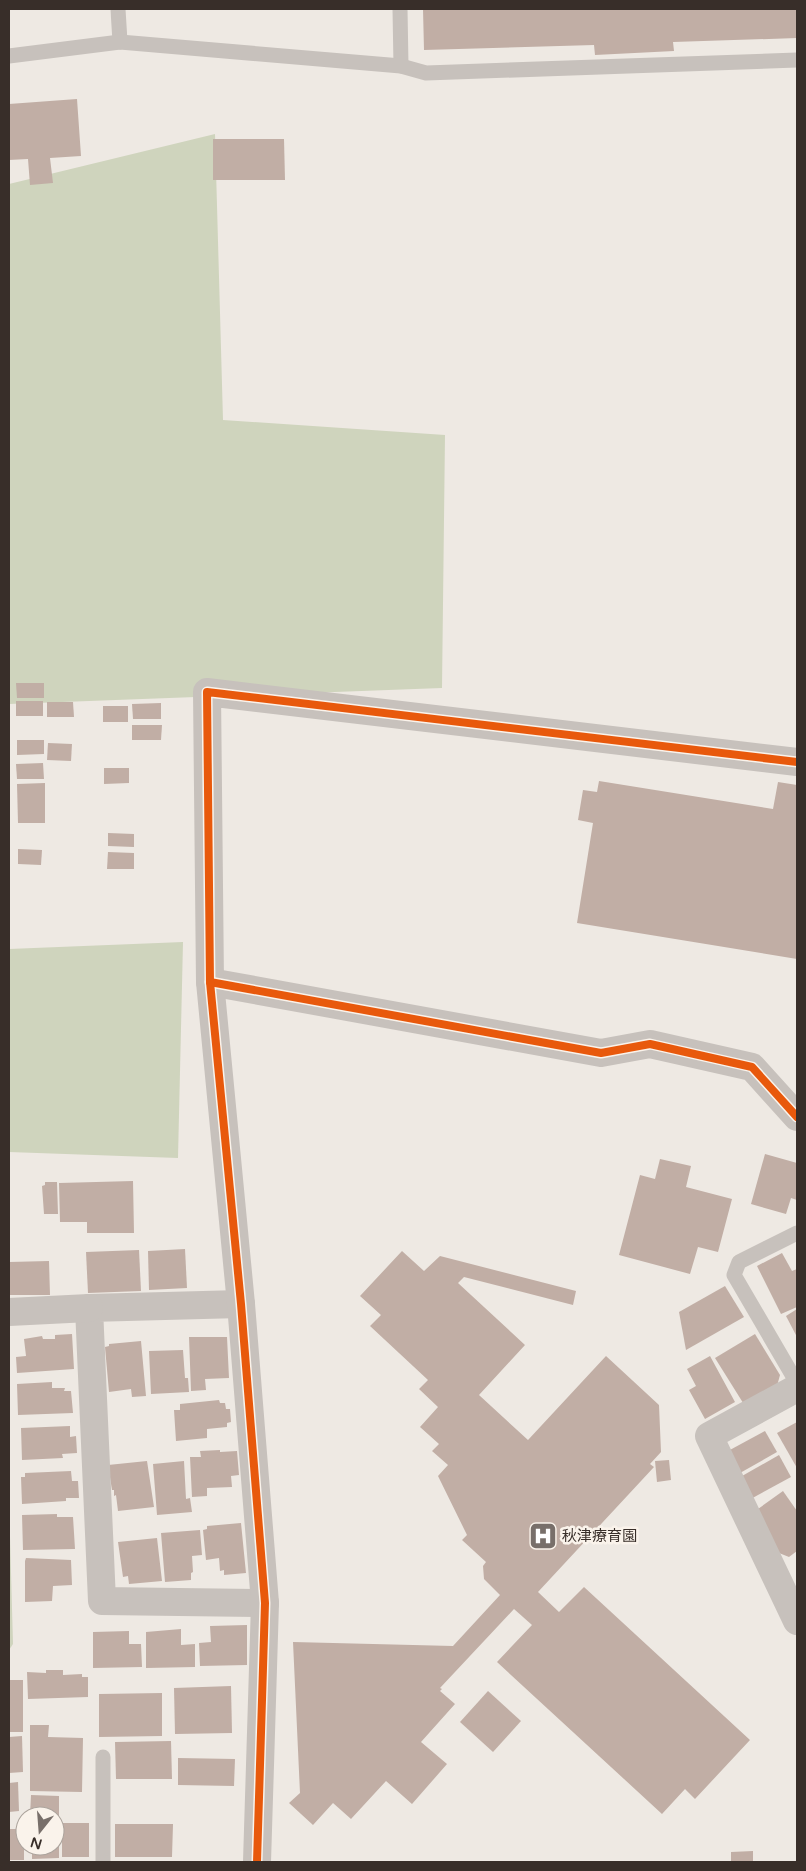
<svg xmlns="http://www.w3.org/2000/svg" width="806" height="1871" viewBox="0 0 806 1871" font-family="'Varela Round','Noto Sans JP',sans-serif">
<rect width="100%" height="100%" fill="#eee9e3"/>
<!-- green -->
<g fill="#cfd4bd">
<polygon points="215,134 223,420 445,435 442,688 9,704 9,184"/>
<polygon points="183,942 178,1158 9,1152 9,949"/>
<polygon points="9,1500 13,1644 9,1650"/>
</g>
<!-- building -->
<g fill="#c1aea5">
<polygon points="423,9 797,9 797,38 673,42 674,51 595,55 594,45 424,50"/>
<polygon points="77,99 81,156 50,158 53,183 30,185 28,159 9,160 9,104"/>
<polygon points="213,139 284,139 285,180 213,180"/>
<polygon points="16,683 44,683 44,698 17,698"/>
<rect x="16" y="701" width="27" height="15"/>
<polygon points="47,702 73,702 74,717 47,717"/>
<polygon points="161,703 161,719 133,719 132,704"/>
<rect x="103" y="706" width="25" height="16"/>
<polygon points="132,725 162,725 161,740 132,740"/>
<polygon points="17,740 44,740 44,754 17,755"/>
<polygon points="48,743 72,744 71,761 47,760"/>
<polygon points="43,763 44,779 17,779 16,764"/>
<polygon points="104,768 129,768 129,783 104,784"/>
<polygon points="599,781 773,809 778,782 797,785 797,959 577,923 593,823 578,820 583,790 597,792"/>
<polygon points="45,783 45,823 18,823 17,784"/>
<polygon points="108,833 134,834 134,847 108,846"/>
<polygon points="18,849 42,850 41,865 18,864"/>
<polygon points="108,852 134,853 134,869 107,869"/>
<polygon points="765,1154 797,1163 797,1200 791,1198 786,1214 751,1204"/>
<polygon points="660,1159 691,1166 686,1187 732,1199 718,1252 698,1247 690,1274 619,1255 640,1175 655,1179"/>
<polygon points="133,1181 134,1233 87,1233 87,1222 60,1222 59,1183"/>
<polygon points="45,1182 57,1182 58,1214 44,1214 42,1186 45,1185"/>
<polygon points="185,1249 187,1288 149,1290 148,1251"/>
<polygon points="139,1250 141,1291 88,1293 86,1252"/>
<polygon points="402,1251 424,1271 440,1256 576,1291 573,1305 464,1277 458,1283 525,1345 479,1395 528,1440 606,1356 659,1405 661,1452 650,1464 654,1467 538,1592 559,1612 584,1587 750,1740 695,1799 685,1789 662,1814 497,1662 532,1625 514,1609 440,1688 442,1689 440,1691 455,1704 421,1742 447,1764 412,1804 386,1781 351,1819 333,1803 313,1825 289,1803 300,1793 293,1642 453,1646 500,1595 484,1579 483,1566 486,1562 462,1540 467,1535 438,1476 448,1465 432,1451 439,1444 420,1427 438,1407 419,1389 428,1380 370,1326 381,1315 360,1296"/>
<polygon points="782,1253 792,1271 797,1269 797,1307 781,1314 757,1266"/>
<polygon points="49,1261 50,1295 9,1295 9,1262"/>
<polygon points="725,1286 744,1317 686,1350 679,1312"/>
<polygon points="797,1309 797,1337 786,1316"/>
<polygon points="72,1334 74,1369 17,1373 16,1357 26,1356 24,1339 42,1336 43,1339 55,1339 55,1335"/>
<polygon points="755,1334 780,1375 777,1386 745,1406 715,1358"/>
<polygon points="189,1337 227,1337 229,1378 205,1379 206,1390 191,1391"/>
<polygon points="141,1341 146,1396 132,1397 131,1389 109,1392 105,1347 109,1346 109,1344"/>
<polygon points="183,1350 185,1378 188,1378 189,1392 151,1394 149,1351"/>
<polygon points="710,1356 735,1402 705,1419 689,1390 696,1386 687,1369"/>
<polygon points="52,1382 52,1388 65,1388 64,1391 71,1391 73,1413 18,1415 17,1384"/>
<polygon points="219,1400 220,1403 225,1403 226,1409 230,1409 231,1422 227,1423 227,1427 207,1429 207,1438 176,1441 174,1410 180,1410 180,1404"/>
<polygon points="797,1422 797,1468 777,1433"/>
<polygon points="70,1426 70,1437 76,1436 77,1453 62,1454 63,1458 22,1460 21,1428"/>
<polygon points="765,1431 777,1452 740,1473 728,1451"/>
<polygon points="220,1450 220,1452 237,1451 239,1475 231,1476 232,1487 207,1488 207,1496 192,1497 190,1457 201,1457 200,1451"/>
<polygon points="779,1455 791,1477 747,1501 735,1480"/>
<polygon points="669,1460 671,1480 657,1482 655,1461"/>
<polygon points="147,1461 154,1507 118,1511 116,1495 114,1496 114,1490 112,1490 108,1465"/>
<polygon points="184,1461 186,1499 190,1498 192,1512 157,1515 153,1464"/>
<polygon points="71,1471 72,1481 78,1481 79,1498 66,1498 66,1501 22,1504 21,1477 25,1477 25,1473"/>
<polygon points="783,1491 797,1511 797,1551 789,1557 779,1553 751,1514"/>
<polygon points="57,1514 57,1517 73,1517 75,1549 23,1550 22,1515"/>
<polygon points="241,1523 246,1573 224,1575 224,1570 220,1571 219,1558 206,1560 203,1530 207,1529 207,1526"/>
<polygon points="200,1530 202,1555 192,1556 193,1572 191,1573 191,1580 165,1582 161,1533"/>
<polygon points="157,1538 162,1581 129,1584 128,1576 123,1577 118,1542"/>
<polygon points="26,1558 71,1560 72,1585 53,1586 52,1601 25,1602 25,1561"/>
<polygon points="247,1625 247,1665 200,1666 199,1643 211,1642 210,1626"/>
<polygon points="181,1629 181,1645 195,1644 195,1667 146,1668 146,1632"/>
<polygon points="129,1631 129,1644 141,1644 142,1667 93,1668 93,1632"/>
<polygon points="46,1670 63,1670 63,1675 82,1674 82,1677 88,1677 88,1697 28,1699 27,1672 46,1673"/>
<rect x="9" y="1680" width="14" height="52"/>
<polygon points="231,1686 232,1733 175,1734 174,1688"/>
<polygon points="488,1691 521,1721 493,1752 460,1722"/>
<polygon points="162,1693 162,1736 99,1737 99,1694"/>
<polygon points="30,1725 49,1725 48,1737 83,1738 82,1792 30,1791"/>
<polygon points="22,1736 23,1772 9,1773 9,1737"/>
<polygon points="171,1741 172,1779 116,1779 115,1742"/>
<polygon points="178,1758 235,1759 234,1786 178,1785"/>
<polygon points="18,1782 19,1811 9,1812 9,1783"/>
<polygon points="31,1795 59,1796 59,1820 55,1820 55,1816 30,1816"/>
<polygon points="55,1823 59,1823 59,1858 32,1859 32,1846 55,1846"/>
<rect x="62" y="1823" width="27" height="34"/>
<polygon points="115,1824 173,1824 172,1857 115,1857"/>
<rect x="9" y="1829" width="15" height="31"/>
<polygon points="753,1851 753,1862 731,1862 731,1852"/>
</g>
<g fill="none" stroke-linecap="round" stroke-linejoin="round">
<!-- lane -->
<g stroke="#c7c1bc" stroke-width="15">
<polyline points="118,9 120,42"/>
<polyline points="400,9 401,66"/>
<polyline points="9,56 120,42 401,66 426,73 797,60"/>
<polyline points="797,1233 739,1262 734,1275 797,1383"/>
<polyline points="103,1862 103,1757"/>
</g>
<!-- street -->
<g stroke="#c7c1bc" stroke-width="28">
<polyline points="210,982 601,1053 650,1044 752,1067 797,1117"/>
<polyline points="241,1304 89,1308 102,1601 265,1603"/>
<polyline points="9,1312 89,1308"/>
<polyline points="797,1388 709,1436 797,1621"/>
<polyline points="257,1862 265,1603 241,1304 210,982 207,692 797,762"/>
</g>
<!-- cycleway casing -->
<g stroke="#faf3eb" stroke-width="11">
<g id="cycleway">
<polyline points="210,982 601,1053 650,1044 752,1067 797,1117"/>
<polyline points="257,1862 265,1603 241,1304 210,982 207,692 797,762"/>
</g>
</g>
<!-- cycleway -->
<use href="#cycleway" stroke="#e8590c" stroke-width="8"/>
</g>
<!-- icons -->
<defs>
<g id="hospital-square" transform="scale(1.4375)"><rect x="-9" y="-9" width="18" height="18" rx="4" fill="#786f6a" stroke="#faf3eb"/><path d="M-5-5h3v3.5h4V-5h3V5h-3V1.5h-4V5h-3Z" fill="#fff"/></g>
</defs>
<g fill-rule="evenodd">
<use href="#hospital-square" x="543" y="1536"/>
</g>
<g text-anchor="middle" dominant-baseline="central" stroke-width="5" stroke-linejoin="round" paint-order="stroke">
<!-- poi labels -->
<g font-size="15" fill="#382e29" stroke="#faf3eb" text-anchor="start">
<text x="562" y="1536">秋津療育園</text>
</g>
</g>
<!-- border -->
<rect width="806" height="1871" fill="none" stroke="#382e29" stroke-width="20"/>
<!-- north arrow -->
<g transform="translate(40 1831) rotate(197)"><circle r="24" fill="#faf3eb" stroke="#aca49d"/>
<path d="M0-4L9 19L0 12L-9 19Z" fill="#786f6a"/>
<text y="-8" font-size="14" font-weight="bold" text-anchor="middle" fill="#382e29">N</text>
</g>
</svg>
